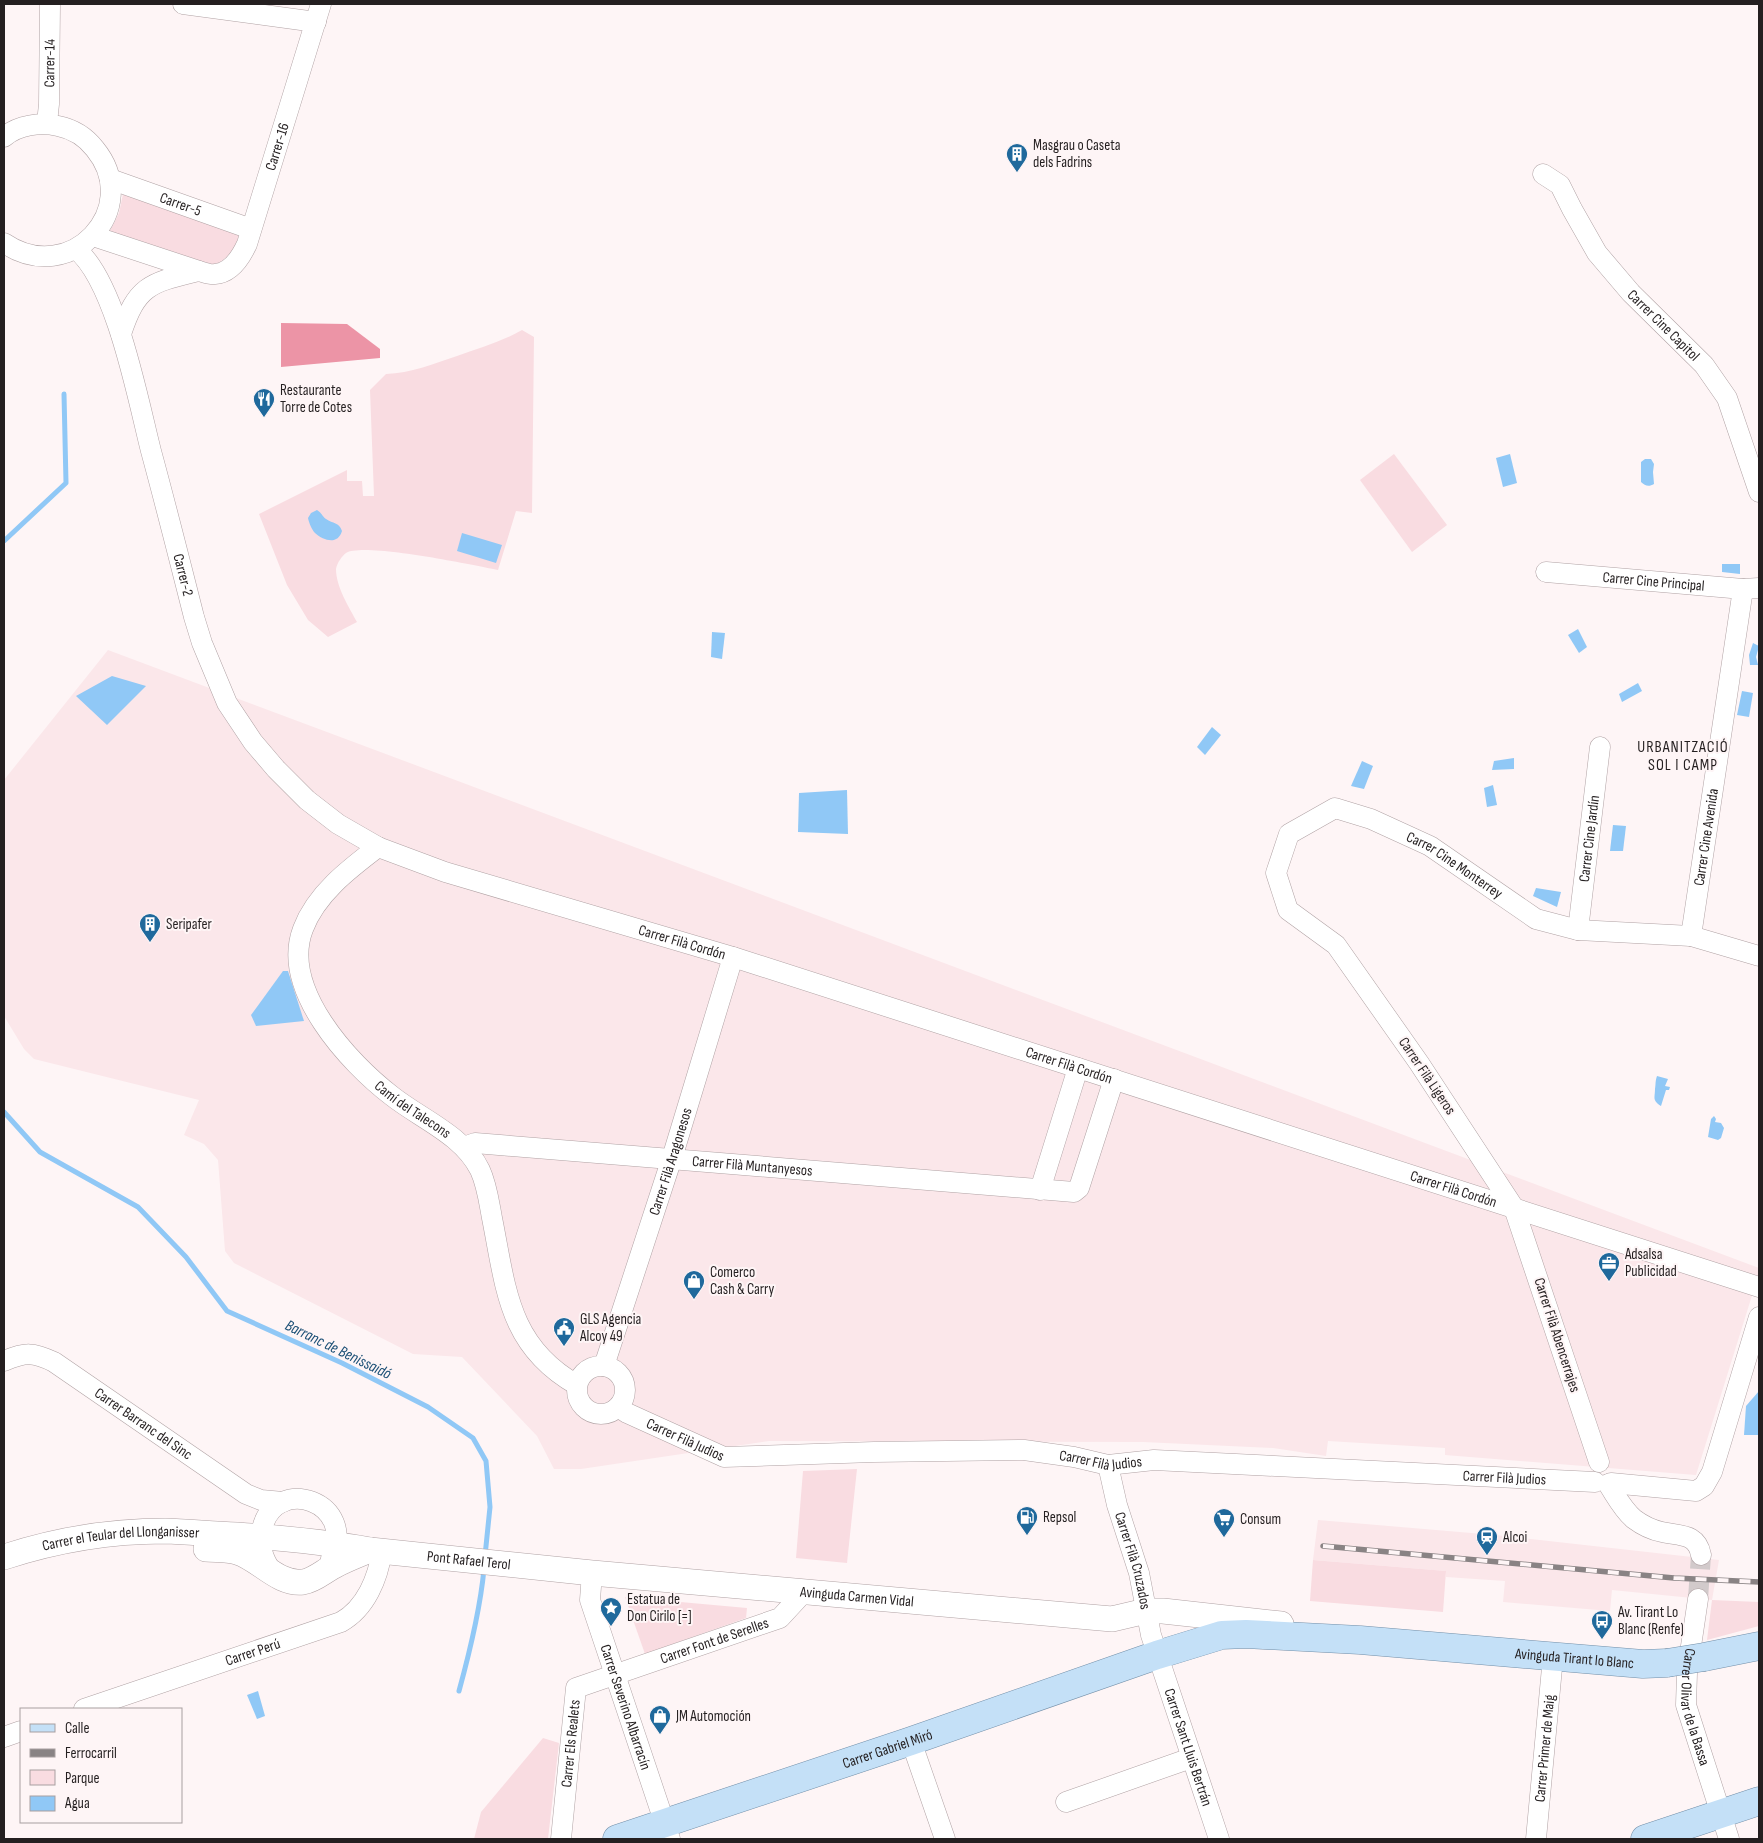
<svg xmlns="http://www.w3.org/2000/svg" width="1763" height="1843" viewBox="0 0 1763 1843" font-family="'Sofia Sans Condensed',sans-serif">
<rect width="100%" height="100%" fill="#fef5f6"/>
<!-- built -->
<g fill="#fbe7ea">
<polygon points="108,650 1759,1268 1759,1273 1696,1475 1445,1455 1445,1448 1328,1441 1326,1456 1273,1448 1143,1442 769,1441 581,1469 554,1469 537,1436 462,1357 413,1354 234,1263 225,1251 218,1160 204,1144 184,1135 199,1100 34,1059 24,1049 4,1016 4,780"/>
<polygon points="1318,1520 1495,1535 1719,1560 1712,1600 1612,1590 1610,1611 1503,1602 1505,1581 1446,1577 1446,1571 1313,1560"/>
</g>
<!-- green -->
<g fill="#f9dce1">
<polygon points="123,194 241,235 239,247 214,267 109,233 119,213"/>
<path d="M522,330L534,337L532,513L516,511L498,570C472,565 364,542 346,553C342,556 337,563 336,569C336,587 349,607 357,622L328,637L308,620L287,585L259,514L347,470V481H362L363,496H374L370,390L386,374C411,373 433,364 457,356C479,348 501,342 522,330Z"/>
<polygon points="1394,454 1447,525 1412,552 1360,480"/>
<polygon points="857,1469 847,1563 796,1558 803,1471"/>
<polygon points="1313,1560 1446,1571 1443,1612 1310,1601"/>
<polygon points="625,1597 747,1608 746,1618 645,1654"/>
<polygon points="1712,1600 1759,1602 1759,1626 1707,1640"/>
<polygon points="543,1738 559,1743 548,1839 474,1839 481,1812"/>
</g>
<!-- forest -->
<polygon fill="#ec94a6" points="281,323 347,324 380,349 380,358 281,367"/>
<!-- water -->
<g fill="#90c8f6">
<polygon points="1510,454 1517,483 1503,487 1496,458"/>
<path d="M1645,459H1651L1654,464L1653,472L1654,484C1649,487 1645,486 1641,482V462Z"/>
<path d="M317,510C322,513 322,516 326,519C333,524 339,522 342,531C338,545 324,541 315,533C312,530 309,523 308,518L311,513Z"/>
<polygon points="462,533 502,545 496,563 457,551"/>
<polygon points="1722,564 1740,564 1740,574 1722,572"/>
<polygon points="1578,629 1587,647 1579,653 1568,635"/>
<polygon points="712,632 725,633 722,659 711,657"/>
<polygon points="1753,643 1759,646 1756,657 1758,665 1750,665 1749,655"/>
<polygon points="112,676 146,686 107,725 76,696"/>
<polygon points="1638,683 1642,691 1622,702 1619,694"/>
<polygon points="1742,691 1753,693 1749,717 1737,715"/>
<polygon points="1212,727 1221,735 1205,755 1197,747"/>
<polygon points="1514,758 1514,769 1492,770 1494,761"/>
<polygon points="1362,761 1373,766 1364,789 1351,786"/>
<polygon points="1493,785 1497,805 1487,807 1484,788"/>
<polygon points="847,790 848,834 798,832 799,793"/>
<polygon points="1613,825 1626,826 1623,851 1610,851"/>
<polygon points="1536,888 1561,892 1557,907 1533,896"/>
<polygon points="283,971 288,971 304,1021 256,1026 251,1015"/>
<path d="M1657,1076L1668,1079L1665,1086L1670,1087L1669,1090H1666L1661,1106C1652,1100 1655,1098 1655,1089C1656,1083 1655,1082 1657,1076Z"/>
<polygon points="1714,1116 1716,1119 1715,1122 1721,1123 1724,1128 1721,1138 1718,1140 1708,1137 1711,1119"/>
<polygon points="1759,1391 1759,1435 1744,1435 1746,1406"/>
<polygon points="258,1691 265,1716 257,1719 247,1695"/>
</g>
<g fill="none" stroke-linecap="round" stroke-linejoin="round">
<!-- stream -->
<g stroke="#90c8f6" stroke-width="5">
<polyline points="4,541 66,483 64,394"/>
<polyline points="4,1112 40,1152 138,1207 186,1257 227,1311 342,1363 428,1407 473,1438 486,1461 490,1507 485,1556"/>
<path d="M459,1691C470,1651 480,1611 484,1569"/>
</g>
<!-- minor-tunnel -->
<polyline stroke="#d2cacb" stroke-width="20" stroke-dasharray="20 10" stroke-linecap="butt" points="1698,1599 1701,1555"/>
<!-- minor casing -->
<g stroke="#b0a2a4" stroke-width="21">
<g id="minor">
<polyline points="183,4 316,22"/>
<path id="s1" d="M47,123L49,104L50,4"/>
<path d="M4,137C18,125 40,122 58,126C73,129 85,136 95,149C144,209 70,288 4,243"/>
<path id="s2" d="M1543,174L1560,185L1572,209L1597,253L1631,293L1704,365L1727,398L1759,492"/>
<path id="s3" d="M110,179L251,229"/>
<path id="s4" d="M93,236L199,271C203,272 210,275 215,274C231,273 241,257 247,244L321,4"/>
<path id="s5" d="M76,249C116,282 138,400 151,451C166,506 180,562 194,617L202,643L227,703L253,742L276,769L307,800L338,824L378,847L445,872L733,957L1759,1287"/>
<path d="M121,334C137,285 150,283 198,271"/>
<path id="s6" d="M1546,572L1743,589L1759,588"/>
<path id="s7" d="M378,847C349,869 316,894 303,929C280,989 349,1063 392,1096C421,1119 463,1135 480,1170C487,1185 489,1202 492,1218C506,1288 508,1346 577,1385"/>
<path id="s8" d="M1578,930L1600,747"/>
<path id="s9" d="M1691,936L1743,589"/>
<path id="s10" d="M464,1147L475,1143L1074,1192L1079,1188L1114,1079"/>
<polyline points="1040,1190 1078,1068"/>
<path id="s11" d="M4,1361C26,1352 33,1352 54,1362L246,1494L261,1500L283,1502"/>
<circle cx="601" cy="1390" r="24"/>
<path id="s12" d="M604,1366L672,1158L733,957"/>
<path id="s13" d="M618,1407L627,1413L724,1457L874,1452L1024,1450L1074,1457L1108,1465L1154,1460L1595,1482"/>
<path id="s14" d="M1599,1462L1514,1208L1419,1063L1336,945L1288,910L1276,873L1289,834L1335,808L1371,819L1430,846L1536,919L1578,930L1691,936L1759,956"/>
<path id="s15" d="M1108,1465L1117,1505L1139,1573L1151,1635L1219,1839"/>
<polyline points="1611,1483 1696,1491 1704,1486 1712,1472 1759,1317"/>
<path d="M1608,1484C1616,1496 1623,1510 1634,1519C1642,1525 1652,1530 1662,1532C1680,1536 1697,1533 1701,1555"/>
<path d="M272,1572C262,1557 259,1546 262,1529C275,1473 359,1502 331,1559"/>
<path id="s16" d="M592,1573L590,1600L670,1839"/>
<path id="s17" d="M1698,1599L1687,1673L1686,1705L1729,1839"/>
<path id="s18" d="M84,1709L341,1622C366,1608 378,1578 382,1551"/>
<polyline points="4,1737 21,1731"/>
<polyline points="911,1741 945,1839"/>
<polyline points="1066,1802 1191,1758"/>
<path id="s19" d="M561,1839L576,1688L780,1618L804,1592"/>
<path id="s20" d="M1536,1839L1553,1657"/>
</g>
</g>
<!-- tertiary casing -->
<g stroke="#b0a2a4" stroke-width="26">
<g id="tertiary">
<path d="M206,1549C216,1550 227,1549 237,1552C260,1559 278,1585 303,1582C315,1580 324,1571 334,1566C345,1560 358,1555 370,1550"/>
<path id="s21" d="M4,1557C56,1540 110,1531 165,1531C189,1532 213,1534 237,1535C282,1538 326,1542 370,1550L592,1573L1112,1619L1146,1611H1163L1281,1624"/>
</g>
</g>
<!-- primary casing -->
<g stroke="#738fa8" stroke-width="29">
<g id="primary">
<polyline points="1704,1657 1759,1646"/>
<path id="s22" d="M617,1839L911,1741L1157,1655L1222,1635L1246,1634L1360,1640L1619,1662L1643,1664L1667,1663"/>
<polyline points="1645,1839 1759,1801"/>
</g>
</g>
<!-- minor -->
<use href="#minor" stroke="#fff" stroke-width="20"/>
<!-- tertiary -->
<use href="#tertiary" stroke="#fff" stroke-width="25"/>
<!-- primary -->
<use href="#primary" stroke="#c4e0f7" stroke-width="28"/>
<!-- rail casing -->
<g stroke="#898384" stroke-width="5.5">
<polyline id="rail" points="1323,1546 1674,1578 1759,1582"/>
</g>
<!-- rail -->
<use href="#rail" stroke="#fef5f6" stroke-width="4" stroke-dasharray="11" stroke-linecap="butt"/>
<!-- primary-bridge casing -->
<g stroke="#738fa8" stroke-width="29" stroke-linecap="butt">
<polyline id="primary-bridge" points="1667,1663 1704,1657"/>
</g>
<!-- primary-bridge -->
<use href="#primary-bridge" stroke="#c4e0f7" stroke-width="28"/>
</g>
<!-- icons -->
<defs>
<g id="building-pin" transform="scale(1.125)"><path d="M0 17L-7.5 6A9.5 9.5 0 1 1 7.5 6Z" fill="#1f699c" stroke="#fef5f6"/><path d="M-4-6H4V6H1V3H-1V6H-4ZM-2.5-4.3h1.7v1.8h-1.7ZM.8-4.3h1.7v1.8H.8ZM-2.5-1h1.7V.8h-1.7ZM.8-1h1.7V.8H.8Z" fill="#fff"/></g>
<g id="restaurant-pin" transform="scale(1.125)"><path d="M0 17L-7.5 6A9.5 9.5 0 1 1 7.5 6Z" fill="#1f699c" stroke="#fef5f6"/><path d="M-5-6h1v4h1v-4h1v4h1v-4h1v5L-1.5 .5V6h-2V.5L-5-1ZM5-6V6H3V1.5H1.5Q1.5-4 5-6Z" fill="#fff"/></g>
<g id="office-pin" transform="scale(1.125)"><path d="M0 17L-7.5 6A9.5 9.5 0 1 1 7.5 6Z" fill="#1f699c" stroke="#fef5f6"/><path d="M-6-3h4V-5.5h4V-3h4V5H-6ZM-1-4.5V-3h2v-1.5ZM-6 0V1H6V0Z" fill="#fff"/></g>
<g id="shop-pin" transform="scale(1.125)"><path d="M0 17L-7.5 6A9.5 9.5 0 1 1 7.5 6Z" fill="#1f699c" stroke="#fef5f6"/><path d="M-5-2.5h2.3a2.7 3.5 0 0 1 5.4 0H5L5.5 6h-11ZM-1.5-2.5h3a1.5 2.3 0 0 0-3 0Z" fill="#fff"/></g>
<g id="civic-pin" transform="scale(1.125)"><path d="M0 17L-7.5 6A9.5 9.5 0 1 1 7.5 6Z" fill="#1f699c" stroke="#fef5f6"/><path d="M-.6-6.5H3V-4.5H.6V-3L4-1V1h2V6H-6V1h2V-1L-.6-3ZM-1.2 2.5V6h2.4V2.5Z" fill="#fff"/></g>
<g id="fuel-pin" transform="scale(1.125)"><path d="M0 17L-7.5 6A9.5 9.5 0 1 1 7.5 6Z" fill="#1f699c" stroke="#fef5f6"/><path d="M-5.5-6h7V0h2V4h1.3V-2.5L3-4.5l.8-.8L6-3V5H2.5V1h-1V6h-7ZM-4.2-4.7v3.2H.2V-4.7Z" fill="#fff"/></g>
<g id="supermarket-pin" transform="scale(1.125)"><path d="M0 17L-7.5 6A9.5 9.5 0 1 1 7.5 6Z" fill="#1f699c" stroke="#fef5f6"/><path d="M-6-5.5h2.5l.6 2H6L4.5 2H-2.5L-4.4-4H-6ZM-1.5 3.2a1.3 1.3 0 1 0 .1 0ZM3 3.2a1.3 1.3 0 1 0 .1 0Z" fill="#fff"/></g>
<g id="station-pin" transform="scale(1.125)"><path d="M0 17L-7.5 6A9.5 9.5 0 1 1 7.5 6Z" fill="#1f699c" stroke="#fef5f6"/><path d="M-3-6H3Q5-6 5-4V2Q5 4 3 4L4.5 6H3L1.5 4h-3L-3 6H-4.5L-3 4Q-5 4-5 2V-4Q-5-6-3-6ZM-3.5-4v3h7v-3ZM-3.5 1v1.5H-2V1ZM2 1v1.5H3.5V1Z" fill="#fff"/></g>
<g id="sight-pin" transform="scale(1.125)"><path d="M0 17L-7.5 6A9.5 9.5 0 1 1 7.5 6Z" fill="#1f699c" stroke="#fef5f6"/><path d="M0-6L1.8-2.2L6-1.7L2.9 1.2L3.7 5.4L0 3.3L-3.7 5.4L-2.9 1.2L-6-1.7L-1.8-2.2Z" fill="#fff"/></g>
<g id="bus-pin" transform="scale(1.125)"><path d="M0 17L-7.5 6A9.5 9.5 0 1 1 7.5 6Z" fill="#1f699c" stroke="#fef5f6"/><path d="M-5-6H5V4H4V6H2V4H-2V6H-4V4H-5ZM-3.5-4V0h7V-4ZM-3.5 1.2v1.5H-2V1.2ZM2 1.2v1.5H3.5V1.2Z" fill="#fff"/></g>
</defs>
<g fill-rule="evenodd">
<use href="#building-pin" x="1017" y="154"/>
<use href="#restaurant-pin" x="264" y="399"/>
<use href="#building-pin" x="150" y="924"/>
<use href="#office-pin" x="1609" y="1263"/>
<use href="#shop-pin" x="694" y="1281"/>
<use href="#civic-pin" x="564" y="1328"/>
<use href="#fuel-pin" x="1027" y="1517"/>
<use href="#supermarket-pin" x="1224" y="1519"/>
<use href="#station-pin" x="1487" y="1537"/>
<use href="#sight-pin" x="611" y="1608"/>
<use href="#bus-pin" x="1602" y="1621"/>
<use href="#shop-pin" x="660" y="1716"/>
</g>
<g text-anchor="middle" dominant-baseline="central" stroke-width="4" stroke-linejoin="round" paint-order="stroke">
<!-- street labels -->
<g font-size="15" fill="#241f20" stroke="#fef5f6">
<text stroke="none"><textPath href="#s1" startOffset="60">Carrer-14</textPath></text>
<text stroke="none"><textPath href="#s4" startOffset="276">Carrer-16</textPath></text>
<text stroke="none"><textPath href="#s3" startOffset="75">Carrer-5</textPath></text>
<text stroke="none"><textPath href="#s2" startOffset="196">Carrer Cine Capitol</textPath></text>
<text stroke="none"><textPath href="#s5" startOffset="346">Carrer-2</textPath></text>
<text stroke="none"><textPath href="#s6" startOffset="108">Carrer Cine Principal</textPath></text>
<text stroke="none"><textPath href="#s9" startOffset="100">Carrer Cine Avenida</textPath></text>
<text stroke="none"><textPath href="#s8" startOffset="92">Carrer Cine Jardín</textPath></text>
<text stroke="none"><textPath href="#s14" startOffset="911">Carrer Cine Monterrey</textPath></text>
<text stroke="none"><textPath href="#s5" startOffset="1012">Carrer Filà Cordón</textPath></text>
<text stroke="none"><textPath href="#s5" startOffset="1418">Carrer Filà Cordón</textPath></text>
<text transform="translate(1427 1076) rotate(56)">Carrer Filà Ligeros</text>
<text stroke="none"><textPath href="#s7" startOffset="338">Camí del Talecons</textPath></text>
<text stroke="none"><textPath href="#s12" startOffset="215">Carrer Filà Aragonesos</textPath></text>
<text stroke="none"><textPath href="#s10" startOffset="290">Carrer Filà Muntanyesos</textPath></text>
<text stroke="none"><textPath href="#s5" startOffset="1822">Carrer Filà Cordón</textPath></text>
<text transform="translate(1557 1335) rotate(72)">Carrer Filà Abencerrajes</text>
<text stroke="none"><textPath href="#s11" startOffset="161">Carrer Barranc del Sinc</textPath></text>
<text stroke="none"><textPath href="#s13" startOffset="75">Carrer Filà Judios</textPath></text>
<text stroke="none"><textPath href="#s13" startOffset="495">Carrer Filà Judios</textPath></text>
<text stroke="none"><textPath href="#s13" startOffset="900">Carrer Filà Judios</textPath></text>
<text stroke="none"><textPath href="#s21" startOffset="119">Carrer el Teular del Llonganisser</textPath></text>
<text stroke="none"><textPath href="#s21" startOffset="469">Pont Rafael Terol</textPath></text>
<text stroke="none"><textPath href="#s15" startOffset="99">Carrer Filà Cruzados</textPath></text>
<text stroke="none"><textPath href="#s21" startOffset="859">Avinguda Carmen Vidal</textPath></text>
<text stroke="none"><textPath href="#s19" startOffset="298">Carrer Font de Serelles</textPath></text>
<text stroke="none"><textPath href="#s18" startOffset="178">Carrer Perú</textPath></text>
<text stroke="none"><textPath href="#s22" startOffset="992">Avinguda Tirant lo Blanc</textPath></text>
<text stroke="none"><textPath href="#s16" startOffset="140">Carrer Severino Albarracín</textPath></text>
<text stroke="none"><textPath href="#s17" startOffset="110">Carrer Olivar de la Bassa</textPath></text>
<text stroke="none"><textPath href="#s19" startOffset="96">Carrer Els Realets</textPath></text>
<text stroke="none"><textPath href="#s15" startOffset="294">Carrer Sant Lluis Bertrán</textPath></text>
<text stroke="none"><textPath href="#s22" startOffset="285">Carrer Gabriel Miró</textPath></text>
<text stroke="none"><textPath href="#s20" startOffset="91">Carrer Primer de Maig</textPath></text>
</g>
<!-- poi labels -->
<g font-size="15" fill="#241f20" stroke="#fef5f6" text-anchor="start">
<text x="1033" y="145">Masgrau o Caseta<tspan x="1033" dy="17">dels Fadrins</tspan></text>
<text x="280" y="390">Restaurante<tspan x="280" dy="17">Torre de Cotes</tspan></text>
<text x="166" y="924">Seripafer</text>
<text x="1625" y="1254">Adsalsa<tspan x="1625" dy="17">Publicidad</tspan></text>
<text x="710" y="1272">Comerco<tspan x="710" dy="17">Cash &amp; Carry</tspan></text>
<text x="580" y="1319">GLS Agencia<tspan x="580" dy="17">Alcoy 49</tspan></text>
<text x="1043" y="1517">Repsol</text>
<text x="1240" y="1519">Consum</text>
<text x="1503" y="1537">Alcoi</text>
<text x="627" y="1599">Estatua de<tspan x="627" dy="17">Don Cirilo [=]</tspan></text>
<text x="1618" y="1612">Av. Tirant Lo<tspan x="1618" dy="17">Blanc (Renfe)</tspan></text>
<text x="676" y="1716">JM Automoción</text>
</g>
<!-- neighbourhood labels -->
<g font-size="16" letter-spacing="1" fill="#241f20" stroke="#fef5f6">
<text x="1683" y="747">URBANITZACIÓ<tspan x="1683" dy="18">SOL I CAMP</tspan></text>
</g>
<!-- water labels -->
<g font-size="16" font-style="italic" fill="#1c5076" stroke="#fef5f6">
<text transform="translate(338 1350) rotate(26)">Barranc de Benissaidó</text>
</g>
</g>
<!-- border -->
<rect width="1763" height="1843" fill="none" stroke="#241f20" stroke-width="10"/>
<!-- legend -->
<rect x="20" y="1708" width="162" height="115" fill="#fef5f6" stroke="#a79fa0"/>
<rect x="30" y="1724" width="25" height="8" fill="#c4e0f7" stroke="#a79fa0"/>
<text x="65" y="1733" font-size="15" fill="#241f20">Calle</text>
<rect x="30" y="1749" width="25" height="8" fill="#898384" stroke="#a79fa0"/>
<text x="65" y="1758" font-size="15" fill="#241f20">Ferrocarril</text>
<rect x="30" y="1770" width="25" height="15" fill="#f9dce1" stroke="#a79fa0"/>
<text x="65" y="1783" font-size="15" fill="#241f20">Parque</text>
<rect x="30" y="1796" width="25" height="15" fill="#90c8f6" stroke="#a79fa0"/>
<text x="65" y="1808" font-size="15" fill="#241f20">Agua</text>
</svg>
